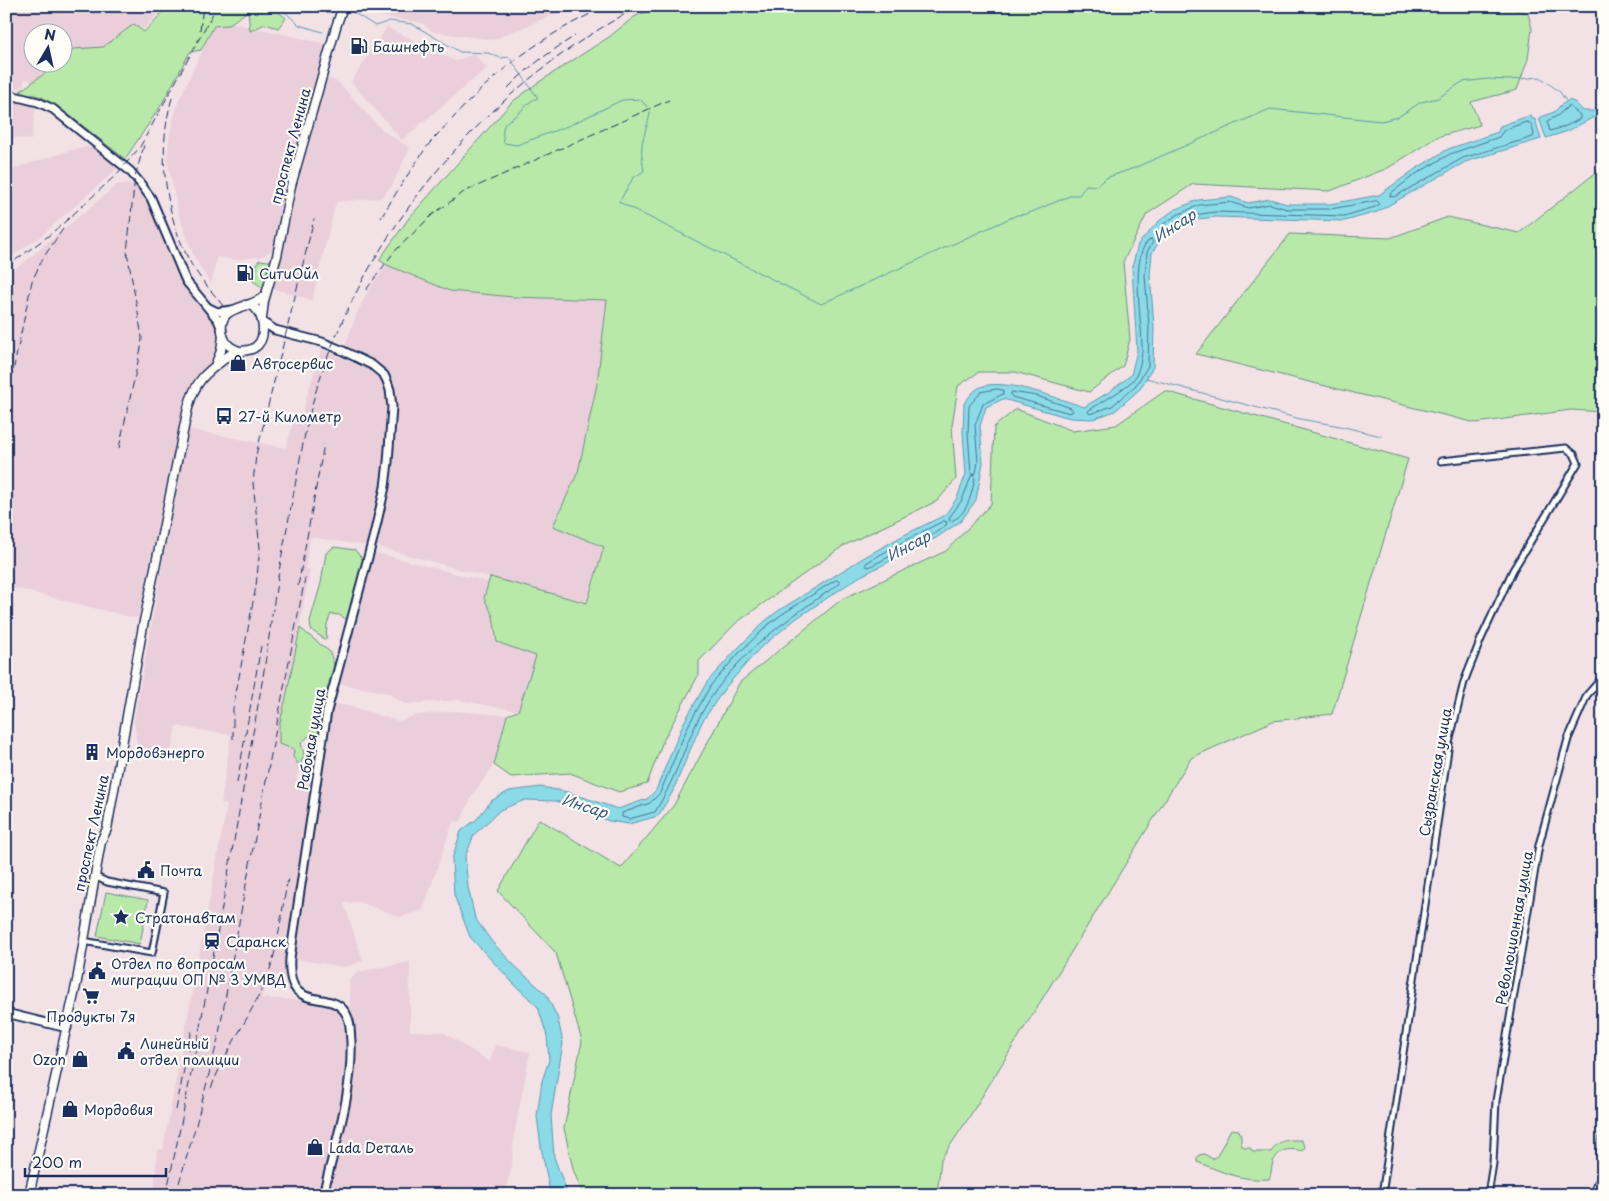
<svg xmlns="http://www.w3.org/2000/svg" width="1609" height="1201" viewBox="0 0 1609 1201" font-family="'Playpen Sans',sans-serif">
<rect width="100%" height="100%" fill="#f2e2e6"/>
<filter id="ink" filterUnits="userSpaceOnUse"><feTurbulence type="fractalNoise" baseFrequency=".02" numOctaves="2"/><feDisplacementMap in="SourceGraphic" scale="10" xChannelSelector="R" yChannelSelector="G"/><feConvolveMatrix kernelMatrix="1 2 1 2 8 2 1 2 1" color-interpolation-filters="sRGB"/></filter>
<g filter="url(#ink)">
<!-- built -->
<g fill="#eacfda" fill-rule="evenodd">
<path d="M6,6H161L158,13L144,29L137,25L107,49L77,69L47,63L42,84L25,79L23,86L18,89L6,86ZM32,32H62V62H32Z"/>
<polygon points="567,6 567,9 493,40 433,32 422,23 386,17 349,7"/>
<polygon points="217,19 326,44 308,111 297,145 274,250 262,256 237,260 217,257 211,285 194,257 178,212 167,159 170,132 178,102"/>
<polygon points="387,27 455,61 474,54 487,68 402,140 351,82"/>
<polygon points="326,78 338,82 382,130 410,148 392,186 381,198 336,202 312,300 273,289 303,165"/>
<polygon points="6,98 36,105 31,140 6,136"/>
<polygon points="93,146 119,167 40,237 6,260 6,172 13,169 71,150"/>
<polygon points="118,184 138,185 147,196 184,286 199,307 215,323 219,337 218,349 212,362 202,372 188,392 174,449 138,619 6,586 6,275 27,260"/>
<polygon points="387,265 450,291 513,297 607,300 597,384 578,472 554,526 604,547 586,604 375,546 391,467 395,399 390,376 377,361 345,346 357,313 369,289"/>
<polygon points="322,349 371,371 383,382 387,390 389,404 385,457 382,486 368,546 310,537 305,569 310,570 286,698 279,726 294,749 293,757 300,766 296,779 312,785 285,977 272,974 261,998 318,1001 330,1003 339,1009 345,1018 348,1028 346,1086 320,1195 154,1195 157,1150 163,1149 227,805 221,803 231,735 176,726 170,759 138,755 134,719 170,522 188,429 286,448 294,419 301,420 307,395"/>
<polygon points="373,552 488,582 484,598 493,616 497,642 537,656 518,711 458,700 405,704 388,693 336,683"/>
<polygon points="331,704 345,705 399,721 417,715 454,711 507,715 494,765 473,794 461,821 453,822 423,910 400,917 359,902 344,903 363,961 345,967 293,959"/>
<polygon points="410,962 410,1031 443,1032 490,1062 495,1045 530,1052 514,1136 512,1168 503,1195 327,1195 348,1108 354,1072 349,981 357,972"/>
</g>
<!-- green -->
<g fill="#b8e9a9" stroke="#6a8c84">
<polygon points="164,6 271,6 286,18 278,28 265,24 250,31 248,11 228,25 214,26 201,50 190,52 160,107 125,159 73,118 42,97 20,91 48,71 58,63 62,62 63,58 73,49 103,47 134,24 144,32 161,14"/>
<polygon points="660,6 1497,6 1514,9 1528,13 1532,29 1528,59 1517,90 1471,102 1480,125 1437,137 1388,168 1330,191 1193,184 1147,214 1123,262 1130,339 1123,366 1089,392 1015,372 979,372 958,386 952,426 956,479 937,501 843,546 736,623 699,661 699,674 663,741 647,784 619,792 570,773 511,777 494,765 507,715 518,711 536,656 497,642 493,616 484,598 490,577 587,603 604,547 553,526 578,472 597,384 607,300 513,297 450,291 387,265 379,260 409,218 512,102 539,82 609,37 634,17"/>
<polygon points="1603,167 1603,412 1571,410 1476,423 1196,354 1290,234 1390,238 1448,217 1519,233"/>
<polygon points="259,260 270,261 271,265 263,288 253,281 257,264"/>
<polygon points="1165,391 1408,459 1332,714 1273,721 1191,758 968,1119 941,1159 937,1195 583,1195 573,1169 564,1128 582,1041 556,953 498,891 539,819 621,868 674,805 740,682 842,599 946,551 991,504 994,427 1016,409 1073,431 1116,425"/>
<polygon points="334,547 355,550 364,561 348,620 339,615 331,614 327,624 326,640 311,630 310,621 321,583 326,553"/>
<polygon points="300,628 330,652 334,665 324,705 319,739 311,734 301,743 304,754 300,766 293,757 294,749 279,744 279,726 286,698"/>
<polygon points="106,892 148,900 140,944 97,936"/>
<path d="M1231,1129L1239,1130L1241,1137V1144L1244,1148H1250L1253,1152H1271C1278,1139 1288,1140 1301,1140L1305,1147L1302,1151C1289,1148 1280,1148 1273,1162C1271,1167 1272,1173 1269,1179C1240,1181 1223,1172 1197,1162V1158L1199,1155L1204,1154L1213,1159L1217,1156Z"/>
</g>
<!-- water -->
<g fill="#8adae7" stroke="#5e96b0">
<polygon points="1569,100 1576,103 1583,111 1594,111 1603,105 1603,116 1594,117 1568,131 1546,138 1539,118 1554,112 1561,105"/>
<path d="M1531,115L1532,119H1535L1541,139L1465,162L1377,212L1345,221L1216,217L1189,220L1163,236L1152,253L1150,275L1154,326L1153,367L1140,389L1115,411L1093,419L1070,418L1003,399L986,407L980,426L983,463L976,500L961,521L936,538L859,577L797,618L760,648L725,688L702,722L672,793L658,816L629,824L609,821L556,801L525,800L500,810L474,835L465,857L468,887L475,918L492,942L517,968L546,994L558,1019L563,1043L551,1115L554,1157L568,1195H552L549,1187L541,1147L537,1116L542,1081L549,1060L547,1036L538,1007L513,983L470,937L454,895L452,859L461,831L477,819L491,801L509,791L541,787L568,792L618,809L647,799L656,790L683,724L707,682L736,650L765,621L778,611L863,558L904,535L945,515L957,498L966,474L963,433L964,403C968,399 972,392 977,389C997,374 1062,400 1084,407L1109,392L1131,375L1137,351L1132,268L1138,244L1159,221L1174,210L1198,200L1231,197L1248,203L1270,199L1287,204H1330L1379,195L1414,170L1448,149L1498,132L1500,126Z"/>
</g>
<g fill="none" stroke-linecap="round" stroke-linejoin="round">
<!-- shore -->
<g stroke="#477395" stroke-width="1">
<polygon points="1569,106 1580,115 1580,119 1566,126 1550,131 1547,121 1557,116"/>
<polygon points="1527,122 1531,124 1534,134 1533,137 1463,158 1394,197 1390,196 1391,193 1416,174 1450,154 1499,137 1504,130"/>
<polygon points="1377,201 1380,204 1375,207 1344,216 1215,212 1187,216 1163,230 1160,228 1162,225 1177,215 1199,205 1230,202 1248,208 1270,204 1287,209 1330,209"/>
<path d="M1151,239L1153,242L1147,252L1145,275L1149,326L1148,366L1136,385L1112,406L1090,414L1088,412L1089,410C1099,404 1132,385 1136,376C1139,369 1142,358 1142,350C1143,327 1128,250 1151,239Z"/>
<polygon points="997,389 1003,390 1003,394 983,404 975,425 978,462 976,473 973,475 971,473 968,433 969,406 981,392"/>
<polygon points="1012,392 1037,396 1071,408 1073,411 1070,413 1012,397 1011,395"/>
<path d="M972,475L975,478C972,493 967,517 950,521L949,518L962,500Z"/>
<polygon points="944,521 947,522 946,525 934,534 869,567 866,566 866,563 906,540"/>
<path d="M836,580L840,581L839,584C784,621 727,660 697,722C683,752 673,783 655,812L629,819L622,817V813L650,803L660,793L688,726L711,685L739,653L768,625L781,615Z"/>
</g>
<!-- stream -->
<g stroke="#5e96b0" stroke-width="1">
<polyline points="272,6 283,10 299,25 323,32"/>
<path d="M353,12L375,26L390,21L412,24L460,52L488,53L501,58L509,57L538,98C529,101 528,104 522,110C509,124 499,118 504,143L517,145L570,125L622,100L640,99L647,107"/>
<path d="M650,112C649,122 646,127 644,136C640,148 642,159 644,171L633,178L619,202L821,304L1017,215L1027,214L1072,195H1079L1086,185L1096,186L1106,178L1134,168L1270,109L1381,121L1398,117L1421,102L1438,98L1462,82L1488,79L1508,80L1540,77L1560,92L1566,101"/>
<polyline points="1146,378 1300,419 1340,426 1381,436"/>
</g>
<!-- street casing -->
<g stroke="#1b2f5e" stroke-width="9">
<g id="street">
<polyline points="83,941 152,953 164,893 107,882 94,876"/>
<polyline points="1382,1195 1449,743 1464,682 1481,639 1513,570 1578,463 1574,454 1566,448 1441,461"/>
<polyline points="1488,1195 1493,1163 1496,1101 1539,845 1568,739 1587,695 1603,677"/>
<polyline points="1595,1195 1596,1186 1601,1177 1601,1151 1603,1135"/>
</g>
</g>
<!-- secondary casing -->
<g stroke="#1b2f5e" stroke-width="11">
<g id="secondary">
<polyline points="6,94 38,102 53,109 130,171 140,183 151,198 186,281 218,320 222,330"/>
<polyline points="209,308 217,312 232,310"/>
<path d="M262,322L275,330L322,342L339,349L372,365L384,375L387,381L390,390L392,407L388,462L385,487L374,535L327,711L290,958C286,1020 335,983 348,1018C351,1025 350,1033 351,1041C353,1093 335,1144 323,1195"/>
<polyline points="6,1013 67,1028"/>
</g>
</g>
<!-- primary casing -->
<g stroke="#1b2f5e" stroke-width="11">
<g id="primary">
<polyline points="262,318 264,301 277,256 291,186 336,27 343,6"/>
<path d="M239,351C231,348 226,345 223,336C214,302 253,311 265,295"/>
<polyline points="216,363 221,351 223,336"/>
<path d="M29,1195L77,981L101,841L107,829L143,626L188,408C196,378 207,372 231,354C238,350 247,352 254,348C268,339 264,315 253,306L245,305"/>
</g>
</g>
<!-- street -->
<use href="#street" stroke="#fdfcf7" stroke-width="5"/>
<!-- secondary -->
<use href="#secondary" stroke="#fdfcf7" stroke-width="7"/>
<!-- primary -->
<use href="#primary" stroke="#fdfcf7" stroke-width="8"/>
<!-- rail -->
<g stroke="#1b2f5e" stroke-width="1" stroke-dasharray="8 4" stroke-linecap="butt">
<polyline points="570,8 575,6"/>
<polyline points="427,9 474,6"/>
<polyline points="200,30 203,6"/>
<path d="M508,88C528,67 551,51 575,36"/>
<path d="M172,98C157,151 164,211 189,260C197,276 212,291 223,306"/>
<path d="M381,218C395,194 410,171 426,148C434,137 445,127 454,117C500,67 545,34 607,6"/>
<polyline points="6,267 47,237 67,220 116,175 140,147 217,6"/>
<polyline points="366,290 394,252 432,215 464,192 669,100"/>
<polyline points="6,405 32,281 43,258 63,229"/>
<polyline points="119,448 141,348 142,338 138,313 127,252 135,177 144,145"/>
<polyline points="298,586 324,444"/>
<polyline points="233,739 233,709 256,586 260,548 253,483 256,455 314,219"/>
<polyline points="237,783 261,646"/>
<path d="M211,1088C227,1047 254,1012 269,972C279,944 282,907 288,878"/>
<polyline points="176,1110 192,1029"/>
<polyline points="179,1183 196,1125 218,1039 244,895 305,578"/>
<path d="M166,1195C202,1029 230,861 260,694C266,661 270,628 275,595C280,564 286,533 292,502C299,465 305,427 316,391C366,228 490,84 640,6"/>
</g>
</g>
</g>
<!-- icons -->
<defs>
<g id="fuel-bare" transform="scale(1.35)"><path d="M-5.5-6h7V0h2V4h1.3V-2.5L3-4.5l.8-.8L6-3V5H2.5V1h-1V6h-7ZM-4.2-4.7v3.2H.2V-4.7Z" fill="#1b2f5e" stroke="#fdfcf7" stroke-width="2.5" paint-order="stroke"/></g>
<g id="shop-bare" transform="scale(1.35)"><path d="M-5-2.5h2.3a2.7 3.5 0 0 1 5.4 0H5L5.5 6h-11ZM-1.5-2.5h3a1.5 2.3 0 0 0-3 0Z" fill="#1b2f5e" stroke="#fdfcf7" stroke-width="2.5" paint-order="stroke"/></g>
<g id="bus-bare" transform="scale(1.35)"><path d="M-5-6H5V4H4V6H2V4H-2V6H-4V4H-5ZM-3.5-4V0h7V-4ZM-3.5 1.2v1.5H-2V1.2ZM2 1.2v1.5H3.5V1.2Z" fill="#1b2f5e" stroke="#fdfcf7" stroke-width="2.5" paint-order="stroke"/></g>
<g id="building-bare" transform="scale(1.35)"><path d="M-4-6H4V6H1V3H-1V6H-4ZM-2.5-4.3h1.7v1.8h-1.7ZM.8-4.3h1.7v1.8H.8ZM-2.5-1h1.7V.8h-1.7ZM.8-1h1.7V.8H.8Z" fill="#1b2f5e" stroke="#fdfcf7" stroke-width="2.5" paint-order="stroke"/></g>
<g id="civic-bare" transform="scale(1.35)"><path d="M-.6-6.5H3V-4.5H.6V-3L4-1V1h2V6H-6V1h2V-1L-.6-3ZM-1.2 2.5V6h2.4V2.5Z" fill="#1b2f5e" stroke="#fdfcf7" stroke-width="2.5" paint-order="stroke"/></g>
<g id="sight-bare" transform="scale(1.35)"><path d="M0-6L1.8-2.2L6-1.7L2.9 1.2L3.7 5.4L0 3.3L-3.7 5.4L-2.9 1.2L-6-1.7L-1.8-2.2Z" fill="#1b2f5e" stroke="#fdfcf7" stroke-width="2.5" paint-order="stroke"/></g>
<g id="station-bare" transform="scale(1.35)"><path d="M-3-6H3Q5-6 5-4V2Q5 4 3 4L4.5 6H3L1.5 4h-3L-3 6H-4.5L-3 4Q-5 4-5 2V-4Q-5-6-3-6ZM-3.5-4v3h7v-3ZM-3.5 1v1.5H-2V1ZM2 1v1.5H3.5V1Z" fill="#1b2f5e" stroke="#fdfcf7" stroke-width="2.5" paint-order="stroke"/></g>
<g id="supermarket-bare" transform="scale(1.35)"><path d="M-6-5.5h2.5l.6 2H6L4.5 2H-2.5L-4.4-4H-6ZM-1.5 3.2a1.3 1.3 0 1 0 .1 0ZM3 3.2a1.3 1.3 0 1 0 .1 0Z" fill="#1b2f5e" stroke="#fdfcf7" stroke-width="2.5" paint-order="stroke"/></g>
</defs>
<g fill-rule="evenodd">
<use href="#fuel-bare" x="359" y="46"/>
<use href="#fuel-bare" x="245" y="273"/>
<use href="#shop-bare" x="238" y="363"/>
<use href="#bus-bare" x="224" y="416"/>
<use href="#building-bare" x="92" y="752"/>
<use href="#civic-bare" x="146" y="870"/>
<use href="#sight-bare" x="121" y="917"/>
<use href="#station-bare" x="212" y="941"/>
<use href="#civic-bare" x="97" y="971"/>
<use href="#supermarket-bare" x="91" y="996"/>
<use href="#civic-bare" x="126" y="1051"/>
<use href="#shop-bare" x="80" y="1059"/>
<use href="#shop-bare" x="70" y="1109"/>
<use href="#shop-bare" x="315" y="1147"/>
</g>
<g text-anchor="middle" dominant-baseline="central" stroke-width="4.5" stroke-linejoin="round" paint-order="stroke">
<!-- poi labels -->
<g font-size="14" fill="#1b2f5e" stroke="#fdfcf7" text-anchor="start">
<text x="373" y="46">Башнефть</text>
<text x="259" y="273">СитиОйл</text>
<text x="252" y="363">Автосервис</text>
<text x="238" y="416">27-й Километр</text>
<text x="106" y="752">Мордовэнерго</text>
<text x="160" y="870">Почта</text>
<text x="135" y="917">Стратонавтам</text>
<text x="226" y="941">Саранск</text>
<text x="111" y="963">Отдел по вопросам<tspan x="111" dy="16">миграции ОП № 3 УМВД</tspan></text>
<text x="91" y="1016" text-anchor="middle">Продукты 7я</text>
<text x="140" y="1043">Линейный<tspan x="140" dy="16">отдел полиции</tspan></text>
<text x="66" y="1059" text-anchor="end">Ozon</text>
<text x="84" y="1109">Мордовия</text>
<text x="329" y="1147">Lada Dеталь</text>
</g>
<!-- street labels -->
<g font-size="14" fill="#1b2f5e" stroke="#fdfcf7">
<text transform="translate(290 146) rotate(-75)">проспект Ленина</text>
<text transform="translate(311 739) rotate(-80)">Рабочая улица</text>
<text transform="translate(1435 772) rotate(-80)">Сызранская улица</text>
<text transform="translate(91 833) rotate(-78)">проспект Ленина</text>
<text transform="translate(1514 928) rotate(-80)">Революционная улица</text>
</g>
<!-- water labels -->
<g font-size="15" font-style="italic" fill="#375a80" stroke="#fdfcf7">
<text transform="translate(1174 225) rotate(-33)">Инсар</text>
<text transform="translate(908 545) rotate(-28)">Инсар</text>
<text transform="translate(585 805) rotate(18)">Инсар</text>
</g>
</g>
<!-- margin -->
<rect width="1609" height="1201" fill="none" stroke="#fdfcf7" stroke-width="25"/>
<rect x="12" y="12" width="1584" height="1176" fill="none" stroke="#1b2f5e" stroke-width="2" filter="url(#ink)"/>
<!-- north arrow -->
<g transform="translate(48 48) rotate(9)"><circle r="24" fill="#fdfcf7" stroke="#a3aaba"/>
<path d="M0-4L9 19L0 12L-9 19Z" fill="#1b2f5e"/>
<text y="-8" font-size="14" font-weight="bold" text-anchor="middle" fill="#1b2f5e">N</text>
</g>
<!-- scale -->
<path d="M25 1168v8h141v-8" fill="none" stroke="#1b2f5e" stroke-width="2.5"/>
<text x="32" y="1168" font-size="15" fill="#1b2f5e" stroke="#fdfcf7" stroke-width="4" paint-order="stroke">200 m</text>
</svg>
